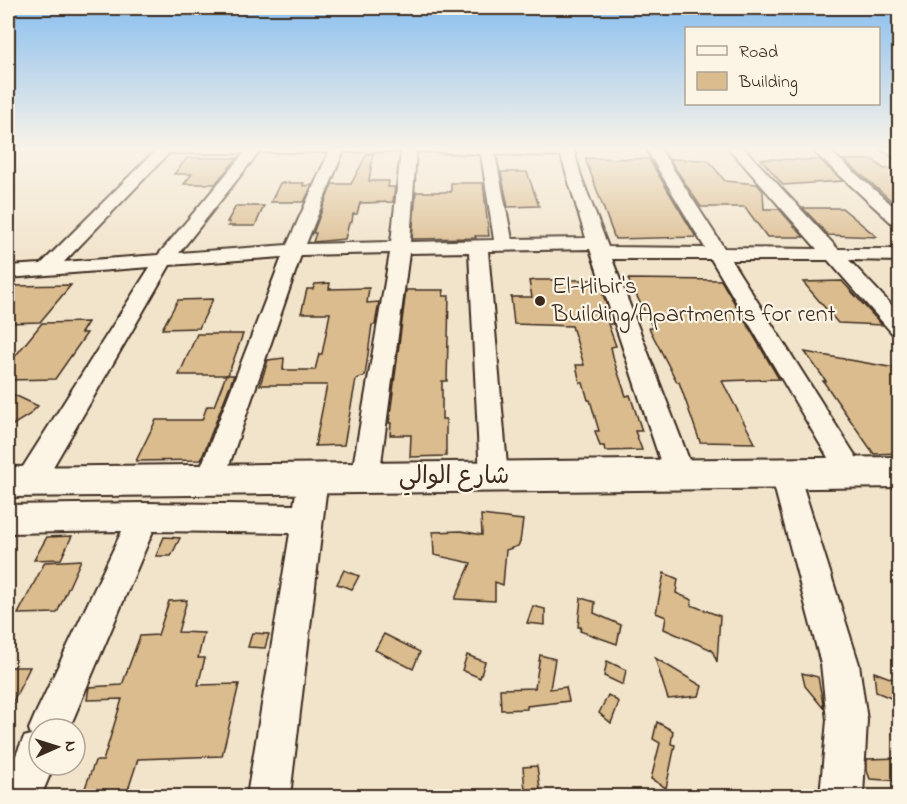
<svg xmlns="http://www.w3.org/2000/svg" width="907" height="804" viewBox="0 0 907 804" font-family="'Indie Flower','Playpen Sans Arabic',sans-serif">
<rect width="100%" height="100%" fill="#f2e4cb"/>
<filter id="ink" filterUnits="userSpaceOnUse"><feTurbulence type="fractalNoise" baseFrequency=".0167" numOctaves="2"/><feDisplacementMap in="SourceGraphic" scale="12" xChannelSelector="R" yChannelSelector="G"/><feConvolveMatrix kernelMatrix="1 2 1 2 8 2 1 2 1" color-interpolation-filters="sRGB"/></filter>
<g filter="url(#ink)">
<!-- building -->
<g fill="#dbbc8e" stroke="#3b2a1e" stroke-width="1.5">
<polygon points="367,154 373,154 369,181 389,181 388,187 395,187 393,202 360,203 357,214 353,214 352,222 349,223 345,239 313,242 316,233 313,233 332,184 351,184"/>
<polygon points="187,158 237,158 215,184 184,184 192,174 174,174"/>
<polygon points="585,158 649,159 696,237 615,239"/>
<polygon points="669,159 708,160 725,181 757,184 763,191 764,209 779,209 804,237 767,237 745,207 701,207"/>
<polygon points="761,159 820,160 843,181 783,185"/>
<polygon points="844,160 873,160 884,169 900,168 900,208"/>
<polygon points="501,172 527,172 539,206 508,207"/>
<polygon points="280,183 304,183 303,186 312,185 304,202 271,202"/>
<polygon points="451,183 483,183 489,236 475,236 476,238 412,239 416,192 451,192"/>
<polygon points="236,206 264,206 255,226 228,226 230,222 227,222"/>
<polygon points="803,208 842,208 877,237 828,235"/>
<polygon points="628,279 721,280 779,379 722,381 755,443 700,442 679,382 677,382 649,328 653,328"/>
<polygon points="536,280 598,280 613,324 608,324 616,346 611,347 614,361 626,396 630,395 642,431 635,431 642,450 605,451 604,446 600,446 595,431 599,431 590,400 588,400 583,383 580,383 576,365 584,365 572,326 514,324 511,297 532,297 529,281"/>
<polygon points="842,281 882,325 838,323 803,282"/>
<polygon points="330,283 329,289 369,288 367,303 379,302 375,325 372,325 365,376 356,379 344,445 315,446 327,385 260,385 268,360 284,358 283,370 315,370 319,354 322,354 330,313 301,313 302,310 307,289 313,289 315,284"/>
<polygon points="71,285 40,322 8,323 8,292 13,286"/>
<polygon points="406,290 444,290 443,296 449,296 447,381 442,381 442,419 446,419 446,456 410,457 411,435 390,435 391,423 389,423"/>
<polygon points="213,299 199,328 162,329 178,300"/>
<polygon points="88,322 81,333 87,333 55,379 8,380 8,365 42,323"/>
<polygon points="197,334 243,334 228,375 179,375"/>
<polygon points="805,352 900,369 900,453 874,454 823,381 826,381"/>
<polygon points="226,375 234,375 201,460 136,461 156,420 202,420 207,406 214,406"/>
<polygon points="8,392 38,406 29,415 8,428"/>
<polygon points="481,515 523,520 520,542 518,546 506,550 503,585 495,582 495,601 455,599 471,563 434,555 433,532 461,531 482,535"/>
<polygon points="72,536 61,559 34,560 47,537"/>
<polygon points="164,537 180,538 171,556 156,556"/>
<polygon points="81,560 57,613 18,614 45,562"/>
<polygon points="344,570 359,576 352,589 337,584"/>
<polygon points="664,573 678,579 676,593 692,600 691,605 720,616 717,662 712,650 664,629 666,617 656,613"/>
<polygon points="581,598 595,602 594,613 621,625 617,644 580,631 581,627 578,627"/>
<polygon points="187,600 178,632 204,633 198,658 205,658 198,685 239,684 222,756 138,759 126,796 82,796 95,761 103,761 122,699 87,700 89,687 122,685 140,636 158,635 169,601"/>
<polygon points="533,606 545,609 545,625 527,623"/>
<polygon points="252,633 269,634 265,648 248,647"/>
<polygon points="384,634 420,652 413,669 375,650"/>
<polygon points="467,655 485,662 480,678 462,670"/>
<polygon points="540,655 555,659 550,689 566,687 569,701 527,706 527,709 501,710 500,689 535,688"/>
<polygon points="655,658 702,686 699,696 668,699"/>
<polygon points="607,661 626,670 623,685 604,676"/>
<polygon points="8,667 30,667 8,712"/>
<polygon points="874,672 893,679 896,700 876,692"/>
<polygon points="802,673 818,677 824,709 805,686"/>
<polygon points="608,695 619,702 611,723 599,713"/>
<polygon points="657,722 673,731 671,744 675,745 666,788 651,779 660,743 653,739"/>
<polygon points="900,758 900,781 870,779 867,771 867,759"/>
<polygon points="537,766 540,789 525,790 523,767"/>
</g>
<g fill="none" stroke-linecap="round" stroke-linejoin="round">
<!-- minor casing -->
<g stroke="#3b2a1e" stroke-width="4">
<g id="minor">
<path d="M159,147H573L581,176L608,247L705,248L645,147H659L724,248L817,249L728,147H743L838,249H900V261L849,260L900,314V335L892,333L828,260H731L867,474L863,483L853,486L843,483L711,259H612L688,457L692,475L688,484L678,487L668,484L590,249L488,251L508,477L504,486L494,489L484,486L480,477L469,252L409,253L379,478L375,487L365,490L355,487L351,478L390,253L301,255L224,480L220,489L210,492L200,489L196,480L282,257L170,265L39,491L29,495L19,491L14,482L19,473L150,267L8,278V266L41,264ZM401,151L391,242L306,244L343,152ZM416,151L481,154L494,240L410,242ZM259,152H329L287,245L179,253ZM169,153H244L158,255L64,262ZM495,154L561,156L586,238L512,239Z"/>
<polygon points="809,147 825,147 900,212 900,226 894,225"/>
<polygon points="878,147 895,147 900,150 900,161"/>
<polygon points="785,462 795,465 799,474 859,664 867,720 863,796 820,796 827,720 821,664 771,474 775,465"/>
<polygon points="308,467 318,470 327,485 290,796 247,796 290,533 153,531 69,729 39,729 39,765 54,765 41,796 8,796 8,773 24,737 31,735 29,729 35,715 122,531 8,533 8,505 144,503 294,505 297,486 294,479 298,470"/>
</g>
</g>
<!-- major casing -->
<g stroke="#3b2a1e" stroke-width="4">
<polygon id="major" points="900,457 900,487 8,497 8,467"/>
</g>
<!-- minor -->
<use href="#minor" fill="#fcf5e5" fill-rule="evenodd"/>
<!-- major -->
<use href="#major" fill="#fcf5e5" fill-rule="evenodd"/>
</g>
</g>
<!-- sky -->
<linearGradient id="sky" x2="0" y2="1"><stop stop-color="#8abfef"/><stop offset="0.57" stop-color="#f9f3e8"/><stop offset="1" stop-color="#f9f3e8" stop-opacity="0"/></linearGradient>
<rect width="907" height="260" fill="url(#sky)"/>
<!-- markers -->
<circle fill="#3b2a1e" stroke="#fcf5e5" stroke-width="2" cx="540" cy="301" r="6"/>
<g text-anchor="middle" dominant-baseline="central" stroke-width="4.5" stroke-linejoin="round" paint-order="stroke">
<!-- poi labels -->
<g font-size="24" fill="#3b2a1e" stroke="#fcf5e5" text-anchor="start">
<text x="552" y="287">El-Hibir's<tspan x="552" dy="28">Building/Apartments for rent</tspan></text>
</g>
<!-- street labels -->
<g font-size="24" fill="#3b2a1e" stroke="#fcf5e5">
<text x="454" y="477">شارع الوالي</text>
</g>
</g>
<!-- margin -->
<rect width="907" height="804" fill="none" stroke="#fcf5e5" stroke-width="30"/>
<rect x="15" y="15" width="877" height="774" fill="none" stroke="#3b2a1e" stroke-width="2" filter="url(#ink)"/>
<!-- legend -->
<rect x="685" y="27" width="195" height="78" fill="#fcf5e5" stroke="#afa495" stroke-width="1.5"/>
<rect x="697" y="46" width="30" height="9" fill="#fcf5e5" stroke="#afa495" stroke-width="1.5"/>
<text x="739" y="57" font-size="18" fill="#3b2a1e">Road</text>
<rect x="697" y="72" width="30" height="18" fill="#dbbc8e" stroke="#afa495" stroke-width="1.5"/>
<text x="739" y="87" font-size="18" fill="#3b2a1e">Building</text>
<!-- north arrow -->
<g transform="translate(57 747) rotate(87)"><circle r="28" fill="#fcf5e5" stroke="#afa495" stroke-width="1.5"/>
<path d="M0-4.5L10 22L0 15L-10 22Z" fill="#3b2a1e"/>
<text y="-9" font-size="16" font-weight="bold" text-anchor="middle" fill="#3b2a1e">N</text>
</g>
</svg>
